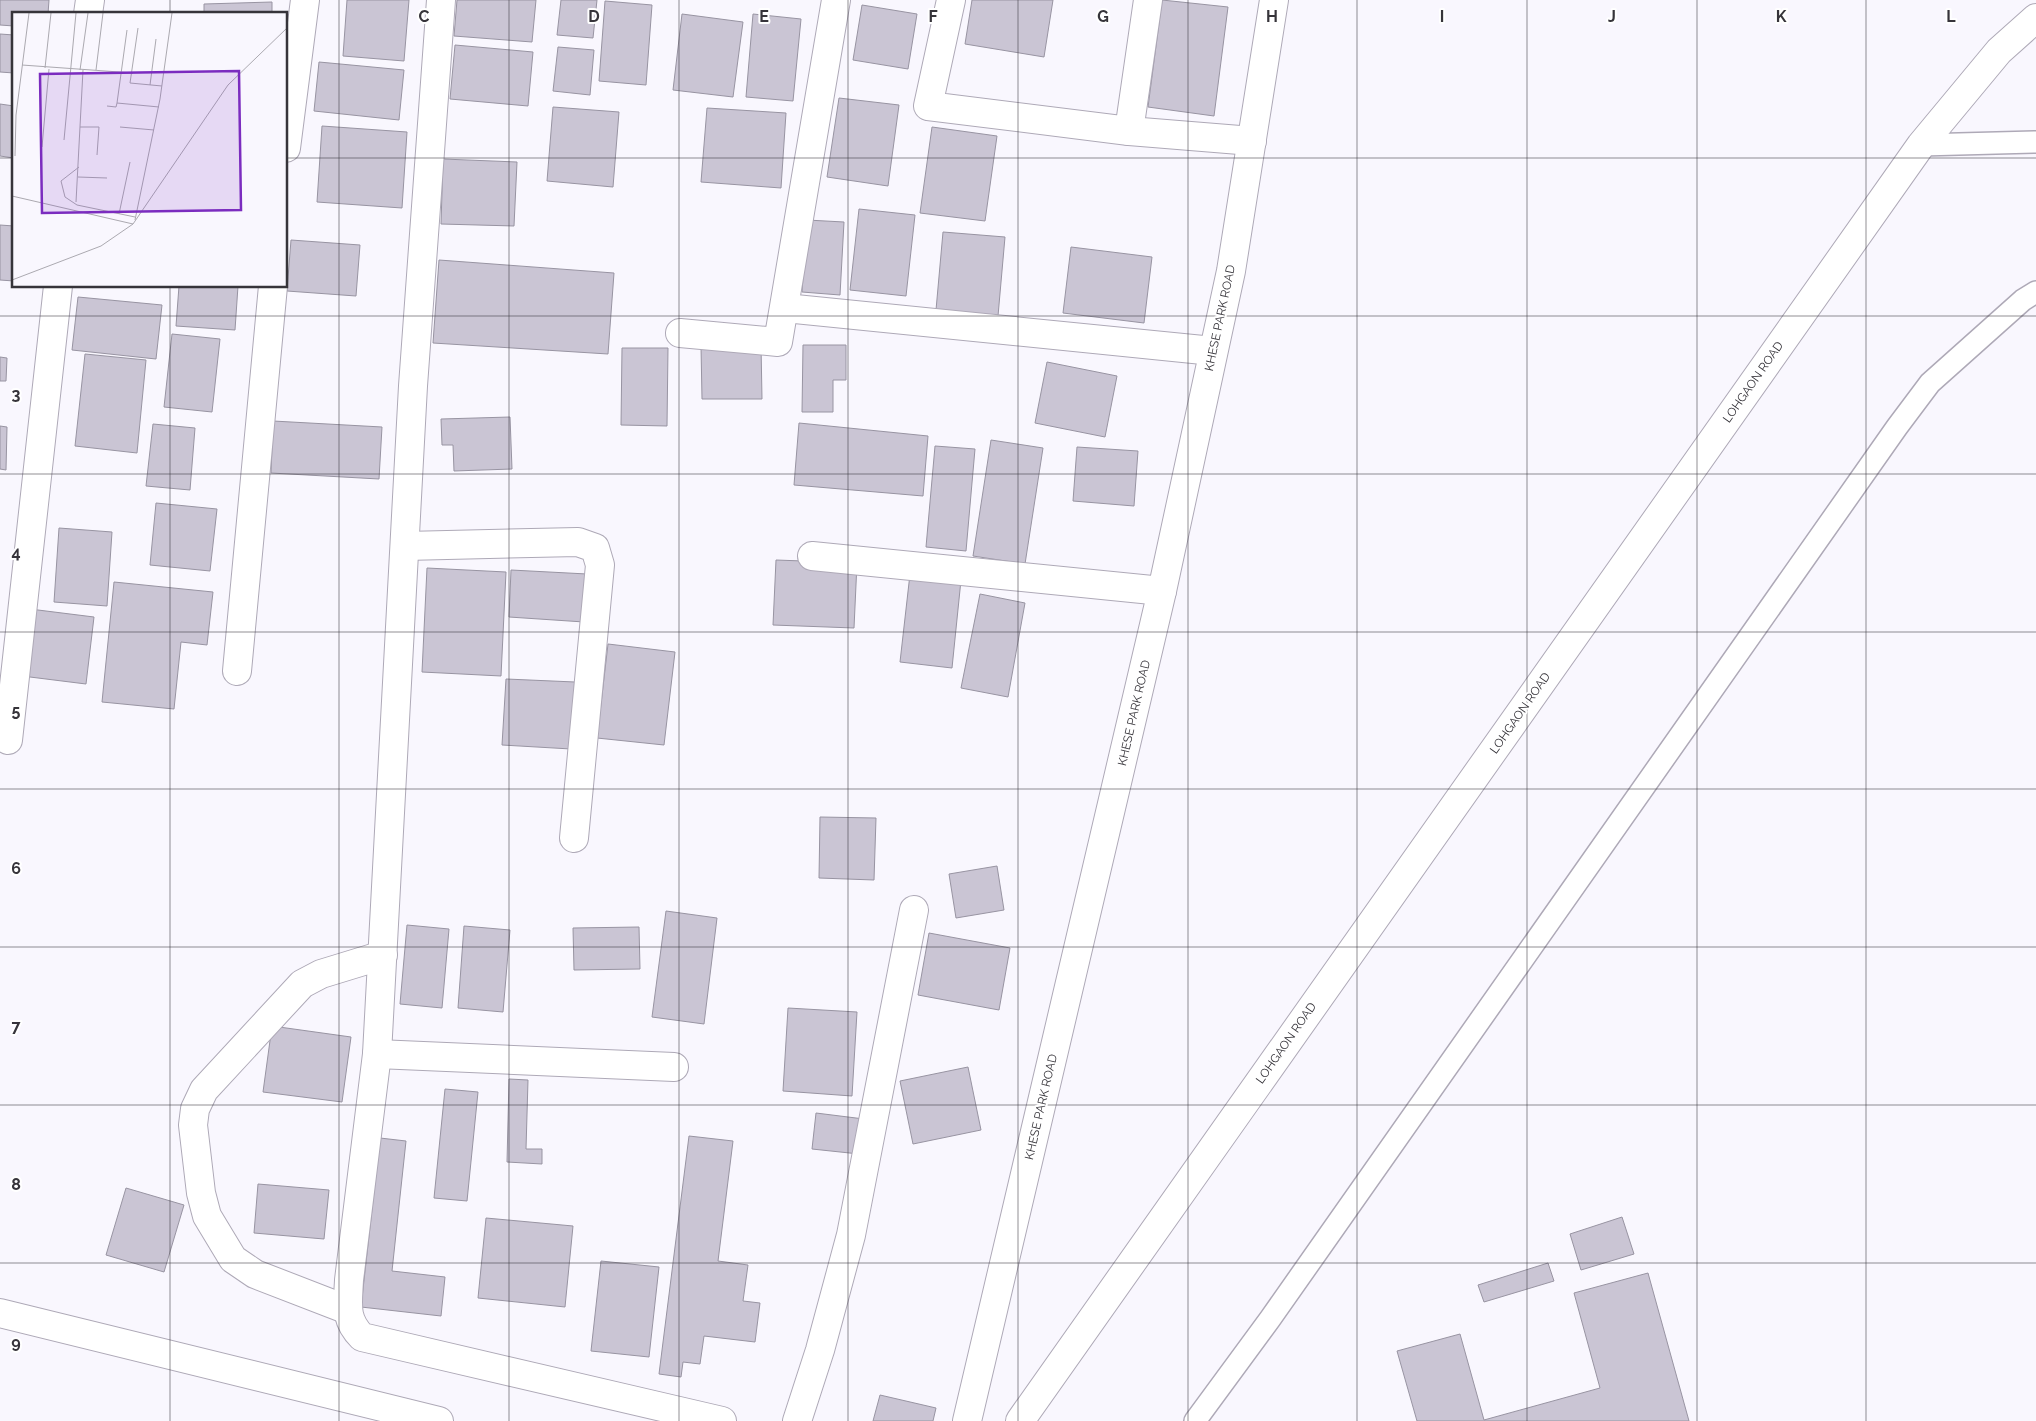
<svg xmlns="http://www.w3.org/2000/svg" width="2036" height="1421" viewBox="0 0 2036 1421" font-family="Raleway,sans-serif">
<rect width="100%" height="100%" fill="#f9f7fe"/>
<!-- building -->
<g fill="#cac5d4" stroke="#9894a2">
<polygon points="0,0 49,0 48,14 14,14 14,26 0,25"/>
<polygon points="347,0 409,0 404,61 343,56"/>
<polygon points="457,0 536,0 532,42 454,36"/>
<polygon points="561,0 597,0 593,38 557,35"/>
<polygon points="972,0 1053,0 1044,57 965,44"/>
<polygon points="1162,0 1228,7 1214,116 1148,107"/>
<polygon points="605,1 652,5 646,85 599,81"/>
<polygon points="272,2 272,14 204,14 204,4"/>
<polygon points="862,5 917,14 908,69 853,60"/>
<polygon points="682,14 743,22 733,97 673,90"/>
<polygon points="753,14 801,19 793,101 746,97"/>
<polygon points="0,34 14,35 14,73 0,72"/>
<polygon points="455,45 533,52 528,106 450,99"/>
<polygon points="558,47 594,50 590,95 553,91"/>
<polygon points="319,62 404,70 399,120 314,111"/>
<polygon points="839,98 899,105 888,186 827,177"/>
<polygon points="0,104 14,106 14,158 0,156"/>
<polygon points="553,107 619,112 613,187 547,181"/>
<polygon points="707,108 786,113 781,188 701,182"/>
<polygon points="322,126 407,132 402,208 317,202"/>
<polygon points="932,127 997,136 985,221 920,213"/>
<polygon points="443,159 517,162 514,226 441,224"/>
<polygon points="859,209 915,215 906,296 850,290"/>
<polygon points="807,220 844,222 840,295 802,292"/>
<polygon points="0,225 14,226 14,281 0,280"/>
<polygon points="943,232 1005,237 998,316 936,310"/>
<polygon points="291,240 360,245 356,296 287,291"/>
<polygon points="1071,247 1152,257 1144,323 1063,313"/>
<polygon points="439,260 614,273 608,354 433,343"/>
<polygon points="179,286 238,286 235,330 176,326"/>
<polygon points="78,297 162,305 156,359 72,350"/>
<polygon points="172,334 220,339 212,412 164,407"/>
<polygon points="761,345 762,399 702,399 701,346"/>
<polygon points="803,345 846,345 846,380 833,380 833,412 802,412"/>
<polygon points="622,348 668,348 667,426 621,425"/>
<polygon points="85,354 146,360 137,453 75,446"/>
<polygon points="0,357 7,358 6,381 0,381"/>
<polygon points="1047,362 1117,376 1105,437 1035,423"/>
<polygon points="510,417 512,469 454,471 453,445 442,445 441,419"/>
<polygon points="273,421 382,427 379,479 271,473"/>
<polygon points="799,423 928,436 923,496 794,485"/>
<polygon points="153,424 195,428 190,490 146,486"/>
<polygon points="0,426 7,427 6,470 0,469"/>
<polygon points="991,440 1043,448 1025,564 973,556"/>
<polygon points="935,446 975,449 966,551 926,547"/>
<polygon points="1077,447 1138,451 1134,506 1073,501"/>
<polygon points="156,503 217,509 210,571 150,565"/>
<polygon points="59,528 112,532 107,606 54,602"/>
<polygon points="776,560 857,563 854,628 773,625"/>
<polygon points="427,568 506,572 501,676 422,672"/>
<polygon points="511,570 587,574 584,622 509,617"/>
<polygon points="910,574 961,580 952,668 900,662"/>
<polygon points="114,582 213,592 207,645 181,642 174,709 102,702"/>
<polygon points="980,594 1025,603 1008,697 961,688"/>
<polygon points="30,609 94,617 86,684 22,676"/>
<polygon points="608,644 675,652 664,745 597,738"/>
<polygon points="506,679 575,682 571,749 502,745"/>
<polygon points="820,817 876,818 874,880 819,878"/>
<polygon points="997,866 1004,910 956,918 949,874"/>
<polygon points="666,911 717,918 704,1024 652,1017"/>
<polygon points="407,925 449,929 442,1008 400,1004"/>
<polygon points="464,926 510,930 503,1012 458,1008"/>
<polygon points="639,927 640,969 574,970 573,928"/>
<polygon points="929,933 1010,948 999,1010 918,995"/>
<polygon points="788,1008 857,1012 852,1096 783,1091"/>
<polygon points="272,1026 351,1037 342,1102 263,1092"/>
<polygon points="968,1067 981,1130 913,1144 900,1081"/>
<polygon points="509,1079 528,1080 526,1149 542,1149 542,1164 507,1162"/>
<polygon points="445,1089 478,1092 467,1201 434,1198"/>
<polygon points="816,1113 864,1119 859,1154 812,1149"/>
<polygon points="689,1136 733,1141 718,1261 748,1265 743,1301 760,1303 755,1342 704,1336 700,1364 683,1362 681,1377 659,1374"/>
<polygon points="380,1138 406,1141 392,1271 445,1277 441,1316 361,1307"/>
<polygon points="258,1184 329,1190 324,1239 254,1233"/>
<polygon points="126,1188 184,1205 164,1272 106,1255"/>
<polygon points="1622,1217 1634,1254 1581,1270 1570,1234"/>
<polygon points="486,1218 573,1226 565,1307 478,1298"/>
<polygon points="601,1261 659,1267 649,1357 591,1351"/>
<polygon points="1548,1263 1554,1281 1484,1302 1478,1285"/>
<polygon points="1648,1273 1689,1421 1417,1421 1397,1351 1460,1334 1484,1420 1600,1388 1574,1293"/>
<polygon points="880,1395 936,1408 933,1421 873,1421"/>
</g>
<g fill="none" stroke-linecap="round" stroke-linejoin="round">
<!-- service casing -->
<g stroke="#aea9b7" stroke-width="24">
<g id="service">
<polyline points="1921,145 2036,142"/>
<polyline points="1195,1421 1270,1319 1897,427 1930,383 2023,300 2036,292"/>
</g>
</g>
<!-- minor casing -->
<g stroke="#aea9b7" stroke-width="30">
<g id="minor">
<path d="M441,0L413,386L377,1054L349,1280C348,1304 344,1319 362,1337L722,1421"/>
<polyline points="951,0 928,106 1129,131 1252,141"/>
<polyline points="88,14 90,0"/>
<polyline points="1129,131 1148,0"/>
<polyline points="286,148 305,0"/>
<polyline points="785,308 1213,351"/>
<polyline points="680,333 778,342 836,0"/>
<polyline points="405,546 578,542 595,548 600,565 574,838"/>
<polyline points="812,556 1162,591"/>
<polyline points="237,671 273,286"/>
<polyline points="8,740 58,286"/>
<polyline points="377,1054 674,1067"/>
<polyline points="348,1310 255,1274 233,1259 207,1216 201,1193 193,1125 195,1109 204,1090 302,984 321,974 383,955"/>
<polyline points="0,1313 439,1421"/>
<polyline points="797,1421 820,1350 851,1235 914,910"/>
</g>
</g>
<!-- tertiary casing -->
<g stroke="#aea9b7" stroke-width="30">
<polyline id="tertiary" points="967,1421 1162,591 1231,271 1274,0"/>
</g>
<!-- primary casing -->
<g stroke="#aea9b7" stroke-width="30">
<polyline id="primary" points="1020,1421 1921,145 1999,51 2036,18"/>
</g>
<!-- service -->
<use href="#service" stroke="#fff" stroke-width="21"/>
<!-- minor -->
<use href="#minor" stroke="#fff" stroke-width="28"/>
<!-- tertiary -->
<use href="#tertiary" stroke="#fff" stroke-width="28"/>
<!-- primary -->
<use href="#primary" stroke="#fff" stroke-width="28"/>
</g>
<!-- grid -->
<path fill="none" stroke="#36343a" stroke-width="1" stroke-opacity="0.55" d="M170,0V14M339,0V1421M509,0V1421M679,0V1421M848,0V1421M1018,0V1421M1188,0V1421M1357,0V1421M1527,0V1421M1697,0V1421M1866,0V1421M0,158H14M286,158H2036M170,286V1421M0,316H2036M0,474H2036M0,632H2036M0,789H2036M0,947H2036M0,1105H2036M0,1263H2036"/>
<g text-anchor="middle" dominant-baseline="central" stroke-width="4" stroke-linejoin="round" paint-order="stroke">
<!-- street labels -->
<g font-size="12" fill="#36343a" stroke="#fff">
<text transform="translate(1220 318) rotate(-78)">KHESE PARK ROAD</text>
<text transform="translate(1753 382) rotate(-55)">LOHGAON ROAD</text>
<text transform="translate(1134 713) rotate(-77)">KHESE PARK ROAD</text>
<text transform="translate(1520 713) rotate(-55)">LOHGAON ROAD</text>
<text transform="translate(1286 1043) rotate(-55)">LOHGAON ROAD</text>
<text transform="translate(1041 1107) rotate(-77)">KHESE PARK ROAD</text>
</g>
</g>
<!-- overview -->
<g transform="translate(12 12)">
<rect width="275" height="275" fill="#f9f7fe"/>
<path fill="none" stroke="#aba9b0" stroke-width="1" d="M126,16L118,71L150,74M10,53L121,61M33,56L39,1M68,58L76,1M84,58L91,1M138,73L144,27M105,91L115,18M95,94L104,95L105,91L147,95M68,115H87L85,143M108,115L142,118M52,128L64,1M30,135L37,57M3,144L4,103L17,1M67,155L49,169L53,185L65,193L123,205M66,165L95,166M0,184L121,212M64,190L71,58M107,202L118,150M123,208L148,87L160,1M0,268L89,234L121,212L216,73L275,16"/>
<path fill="#7b2cbf" fill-opacity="0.15" stroke="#7b2cbf" stroke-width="2.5" d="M227,59L229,198L30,201L28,62Z"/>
<rect width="275" height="275" fill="none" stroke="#36343a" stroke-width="2.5"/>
</g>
<g font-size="16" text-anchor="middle" font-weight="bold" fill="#36343a" stroke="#fff" stroke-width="4" stroke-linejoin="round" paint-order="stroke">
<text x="424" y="22">C</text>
<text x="594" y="22">D</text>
<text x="764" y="22">E</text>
<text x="933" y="22">F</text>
<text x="1103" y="22">G</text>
<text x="1272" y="22">H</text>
<text x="1442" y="22">I</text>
<text x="1612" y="22">J</text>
<text x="1781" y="22">K</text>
<text x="1951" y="22">L</text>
<text x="16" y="400">3</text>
<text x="16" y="558">4</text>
<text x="16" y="716">5</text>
<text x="16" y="874">6</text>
<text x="16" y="1032">7</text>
<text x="16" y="1190">8</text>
<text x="16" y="1348">9</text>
</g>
</svg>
